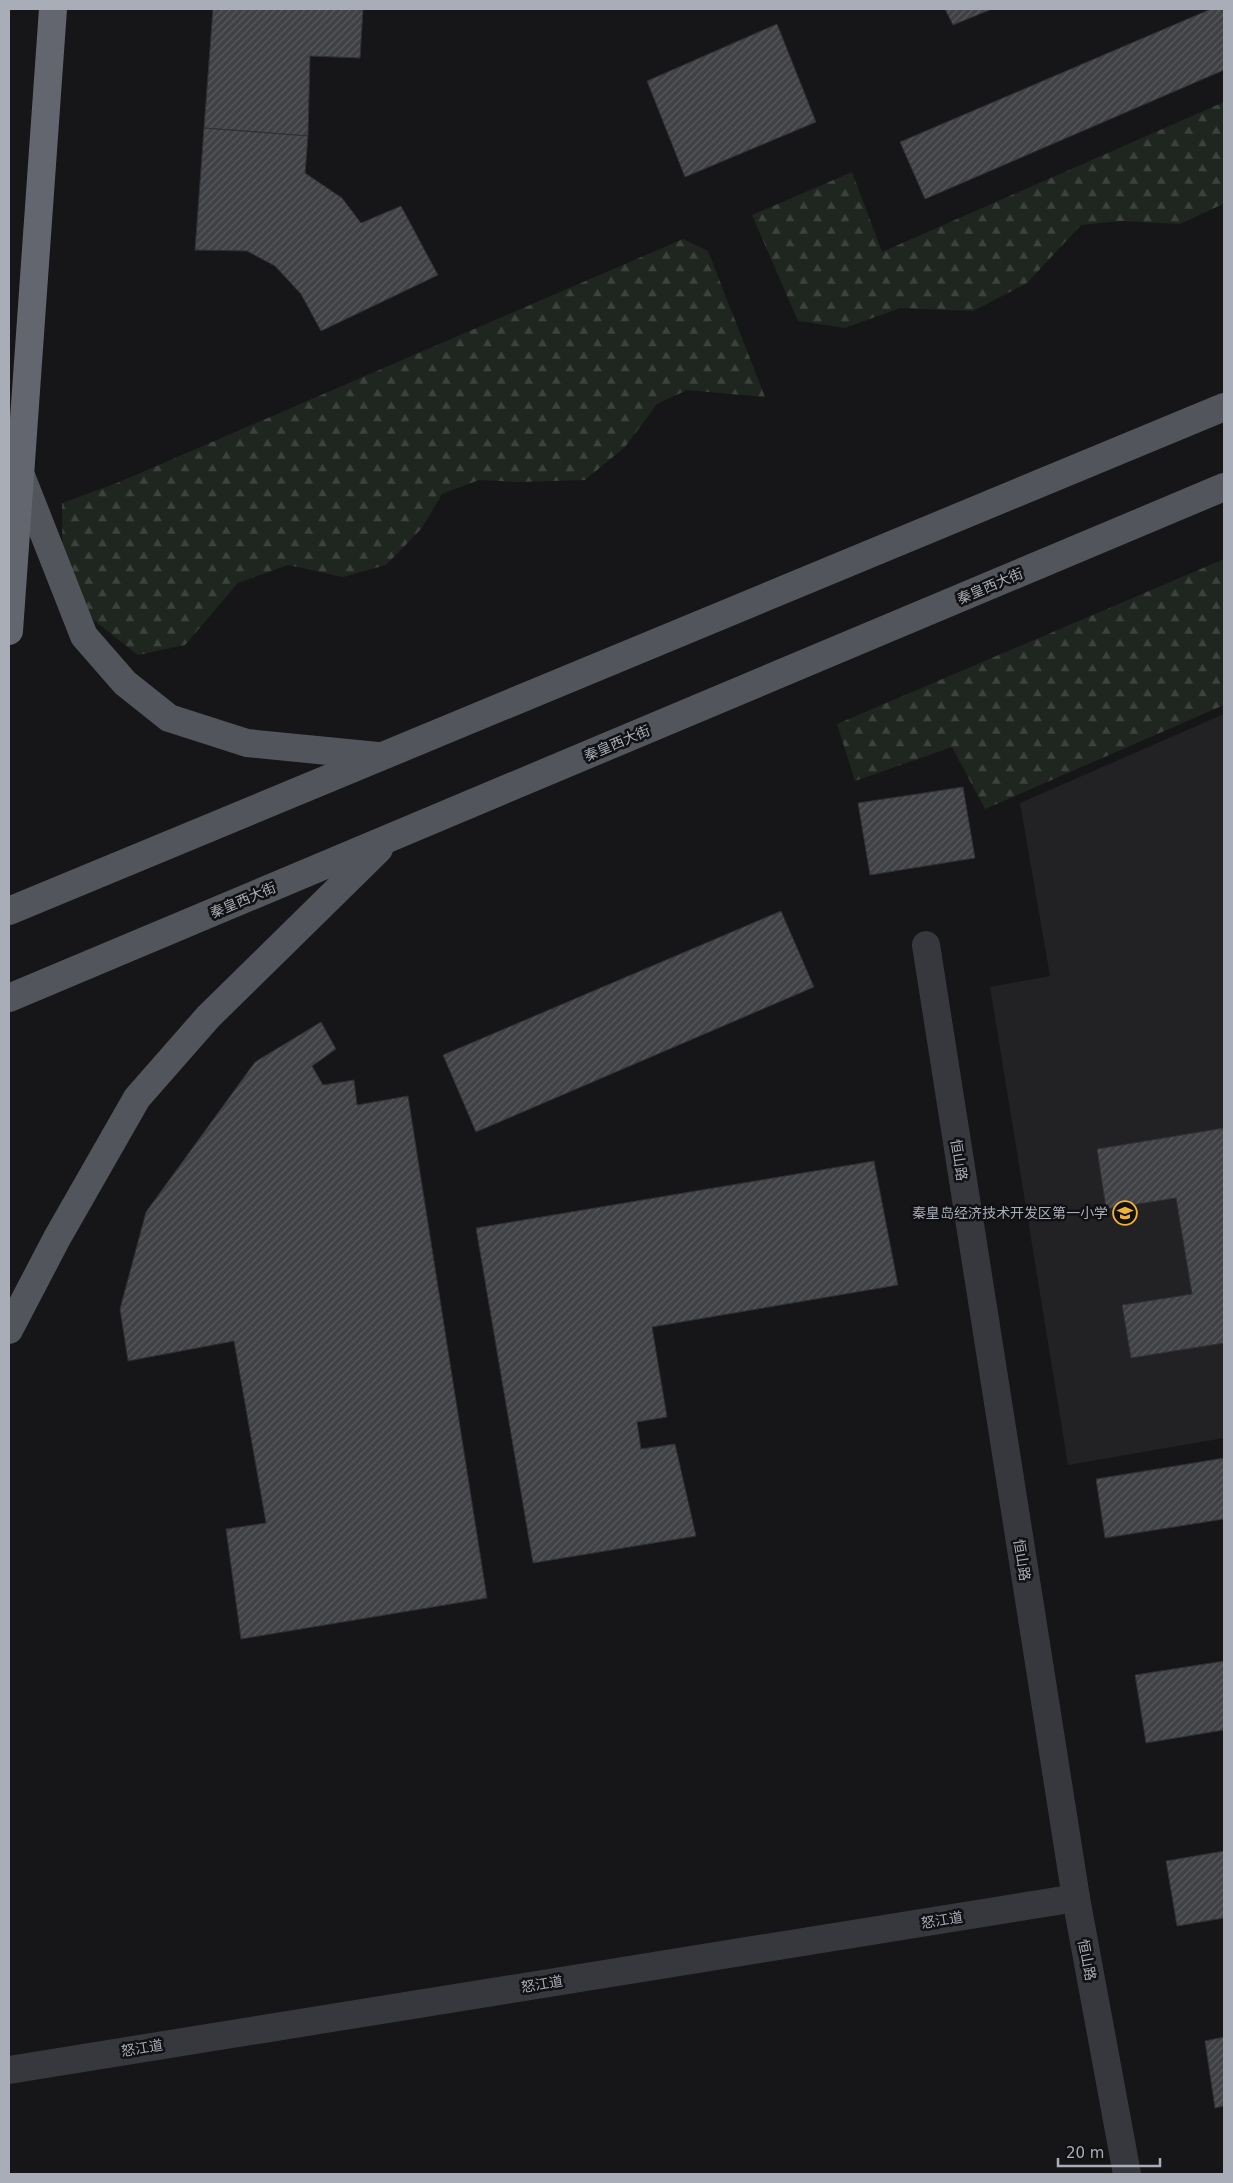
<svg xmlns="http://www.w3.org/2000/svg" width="1233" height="2183" viewBox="0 0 1233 2183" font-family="'DejaVu Sans','Noto Sans SC',sans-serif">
<defs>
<pattern id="forest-firs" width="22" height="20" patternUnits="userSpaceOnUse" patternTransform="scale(1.25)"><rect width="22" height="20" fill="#1e261f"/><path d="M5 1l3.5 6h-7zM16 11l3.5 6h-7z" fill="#3c433d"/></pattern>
<pattern id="building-hatch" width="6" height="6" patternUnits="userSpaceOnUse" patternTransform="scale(1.25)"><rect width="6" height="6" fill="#404145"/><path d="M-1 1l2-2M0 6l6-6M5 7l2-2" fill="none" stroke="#595a5e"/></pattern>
</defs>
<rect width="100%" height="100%" fill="#161618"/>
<!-- built -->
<polygon fill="#222225" points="1224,714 1224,1438 1068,1465 990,987 1050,976 1020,803"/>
<!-- forest -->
<g fill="url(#forest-firs)">
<polygon points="1224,102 1223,204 1180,224 1121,221 1081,225 1027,283 973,311 900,308 845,328 798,321 752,215 852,172 882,252"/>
<polygon points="683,239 708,251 765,397 687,390 657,404 625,447 585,480 518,482 479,480 442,494 422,528 386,565 343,577 288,565 238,583 185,645 138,655 63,596 62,503 117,483"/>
<polygon points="1224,559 1224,705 985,809 952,747 855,781 837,724"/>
</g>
<!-- building -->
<g fill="url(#building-hatch)" stroke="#303034">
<polygon points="213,9 363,9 360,58 310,56 308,136 204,128"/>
<polygon points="945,9 992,9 953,25"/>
<polygon points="1211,9 1224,9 1224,70 925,199 900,142"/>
<polygon points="777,24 816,122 685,177 647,81"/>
<polygon points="204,128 308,136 305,173 342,198 361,223 401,206 438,275 321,331 301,294 275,266 247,251 195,250"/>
<polygon points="963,787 975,858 870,875 858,803"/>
<polygon points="781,911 814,987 476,1132 443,1055"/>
<polygon points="321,1022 336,1049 312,1066 323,1085 354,1080 357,1105 408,1096 487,1598 241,1639 226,1529 266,1523 234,1341 128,1361 120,1309 146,1212 255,1062"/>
<polygon points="1224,1128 1224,1343 1131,1358 1122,1305 1192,1294 1176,1198 1106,1209 1097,1149"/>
<polygon points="874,1161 898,1285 652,1327 667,1417 637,1422 641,1449 675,1444 696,1536 533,1563 476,1228"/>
<polygon points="1224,1458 1224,1519 1105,1538 1096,1479"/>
<polygon points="1224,1661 1224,1730 1146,1743 1135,1675"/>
<polygon points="1224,1851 1224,1918 1177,1926 1166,1861"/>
<polygon points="1224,2037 1224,2106 1215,2108 1205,2041"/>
</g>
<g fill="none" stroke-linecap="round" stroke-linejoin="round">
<!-- minor -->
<g stroke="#37383d" stroke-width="28">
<polyline points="926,945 1076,1898 1127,2174"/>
<polyline points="9,2070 1076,1898"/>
</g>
<!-- major -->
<g stroke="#53555c" stroke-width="28">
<polyline points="20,473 84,636 125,683 169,718 247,743 378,756"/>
<polyline points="9,911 1224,407"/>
<polyline points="9,998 1224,487"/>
<polyline points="9,1330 57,1238 137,1098 208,1017 379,849"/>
</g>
<!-- highway -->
<polyline stroke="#63666e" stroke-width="28" points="9,631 53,9"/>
</g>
<!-- icons -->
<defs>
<g id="school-ring" transform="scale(1.25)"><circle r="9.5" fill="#111113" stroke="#f2b134" stroke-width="1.5"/><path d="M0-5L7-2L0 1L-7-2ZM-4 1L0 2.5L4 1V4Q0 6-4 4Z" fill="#f2b134"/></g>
</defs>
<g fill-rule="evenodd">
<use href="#school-ring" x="1125" y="1213"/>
</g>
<g text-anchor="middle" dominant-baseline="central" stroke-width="5" stroke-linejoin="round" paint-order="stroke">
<!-- street labels -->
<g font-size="14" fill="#a8adb8" stroke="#111113">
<text transform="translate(990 586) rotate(-23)">秦皇西大街</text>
<text transform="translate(617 743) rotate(-23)">秦皇西大街</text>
<text transform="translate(243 900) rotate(-23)">秦皇西大街</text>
<text transform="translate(959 1160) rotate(81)">恒山路</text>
<text transform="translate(1022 1560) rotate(81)">恒山路</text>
<text transform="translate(942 1920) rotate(-9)">怒江道</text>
<text transform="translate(1087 1960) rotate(79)">恒山路</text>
<text transform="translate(542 1984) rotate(-9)">怒江道</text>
<text transform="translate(142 2048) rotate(-9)">怒江道</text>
</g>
<!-- poi labels -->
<g font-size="14" fill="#a8adb8" stroke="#111113" text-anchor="end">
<text x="1108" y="1213">秦皇岛经济技术开发区第一小学</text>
</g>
</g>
<!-- border -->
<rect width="1233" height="2183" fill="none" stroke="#a8adb8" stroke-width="20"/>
<!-- scale -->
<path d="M1058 2158v8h102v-8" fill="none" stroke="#a8adb8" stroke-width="2.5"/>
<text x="1066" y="2158" font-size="15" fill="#a8adb8" stroke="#111113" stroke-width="4" paint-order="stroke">20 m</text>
</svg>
